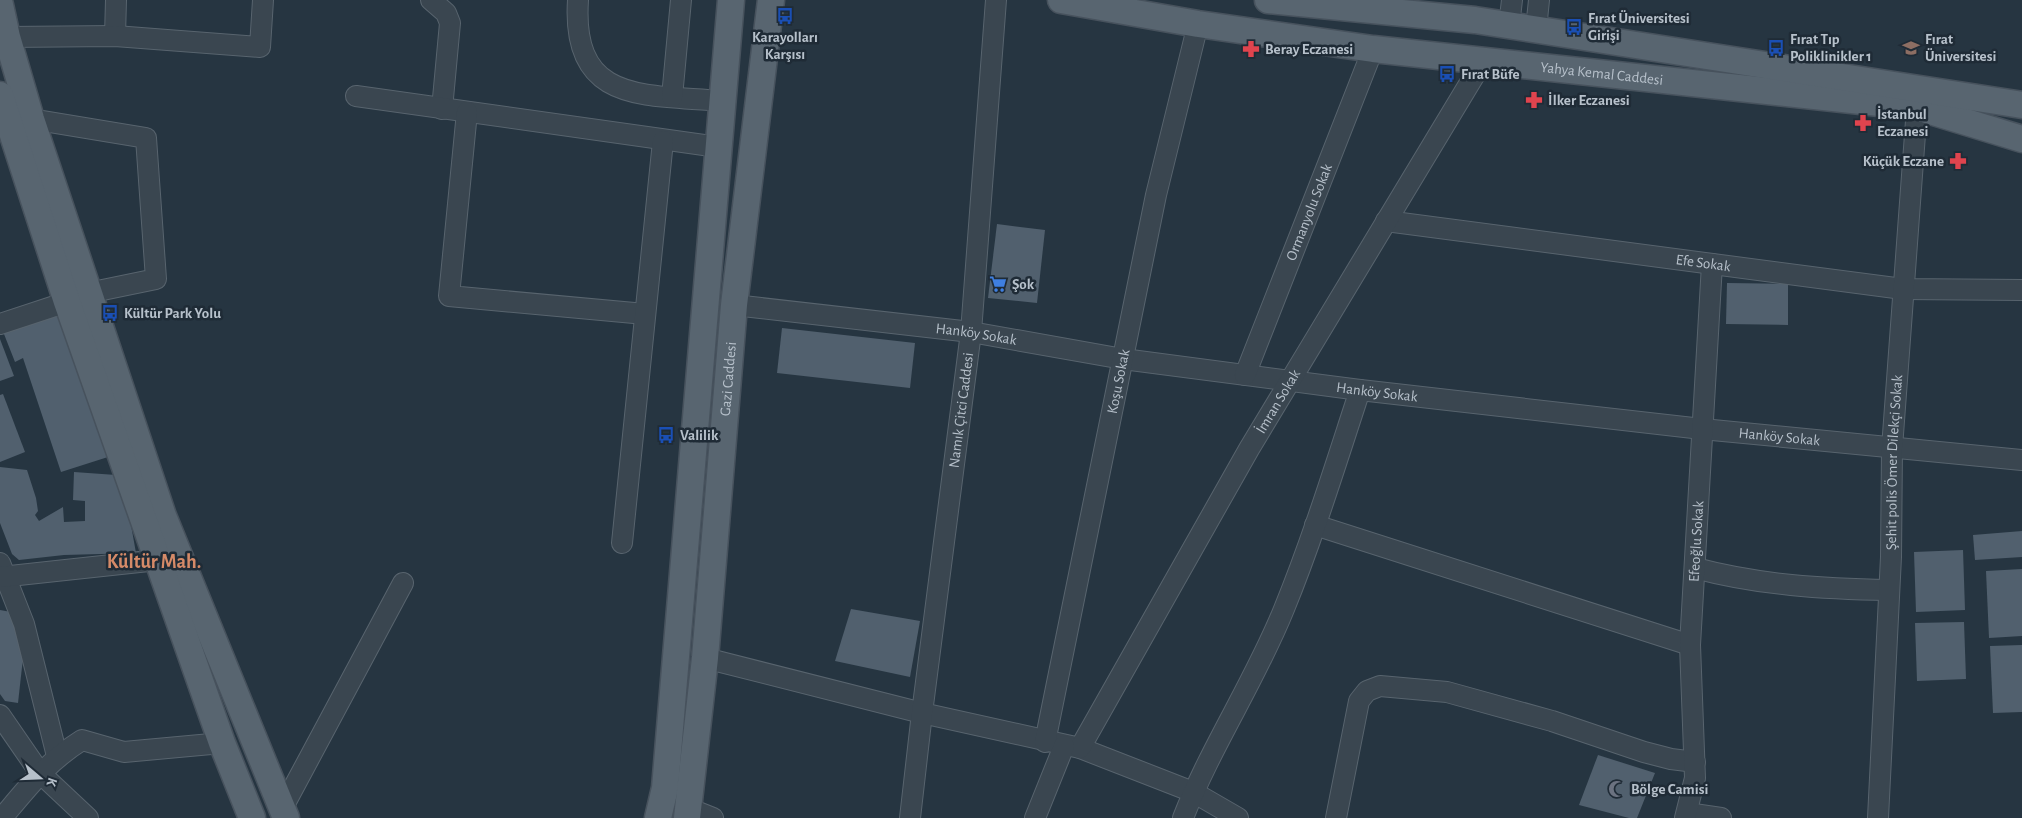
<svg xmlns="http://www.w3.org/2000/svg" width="2022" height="818" viewBox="0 0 2022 818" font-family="'Alegreya Sans',sans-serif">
<rect width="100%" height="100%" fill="#263541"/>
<!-- building -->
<g fill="#51606e">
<polygon points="997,224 1045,230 1037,303 988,298"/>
<polygon points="1727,283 1788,284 1788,325 1726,324"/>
<polygon points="56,313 61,316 108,457 61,472 23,358 15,362 2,329"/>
<polygon points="782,328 915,343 910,388 777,373"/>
<polygon points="0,339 14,376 0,381"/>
<polygon points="3,394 25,452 0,462 0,395"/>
<polygon points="0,467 27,470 36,498 38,511 35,515 39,521 63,507 64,522 85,521 85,501 73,500 74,472 116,475 124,503 128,508 136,553 64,555 19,560 12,554 0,523"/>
<polygon points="2022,531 2022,557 1975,560 1973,535"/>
<polygon points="1963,550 1965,610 1916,612 1914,552"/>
<polygon points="2022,569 2022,636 1989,638 1986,571"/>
<polygon points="851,609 920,621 910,677 835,661"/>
<polygon points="0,610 11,612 23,658 18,703 5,701 0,694"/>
<polygon points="1964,622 1966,679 1917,681 1915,623"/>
<polygon points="2022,645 2022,712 1993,713 1990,646"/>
<polygon points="1598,755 1655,773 1637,818 1629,818 1579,805"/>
</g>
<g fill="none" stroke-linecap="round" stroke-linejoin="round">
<!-- minor casing -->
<g stroke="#58646e" stroke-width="22">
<g id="minor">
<polyline points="431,0 446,13 450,23 442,109"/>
<path d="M578,0C571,105 645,94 722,101"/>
<polyline points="1509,26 1512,0"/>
<polyline points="1536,29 1539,0"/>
<polyline points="115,36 116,0"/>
<polyline points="7,37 115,36 260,47 263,0"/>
<polyline points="356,96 718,147"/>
<polyline points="672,97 681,0"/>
<polyline points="467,112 449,296 645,314"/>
<polyline points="31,119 146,138 156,279 88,293"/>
<path id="s1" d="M1386,221L1903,289L2022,290"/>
<path id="s2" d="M734,305L971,332L1123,359L1360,390L1702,429L2022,460"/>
<polyline points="0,324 67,302"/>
<path id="s3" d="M1245,375L1373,49"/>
<polyline points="1315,525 1690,645"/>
<polyline points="622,543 663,141"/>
<polyline points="0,563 24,624 57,756"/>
<path d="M1695,568C1759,585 1823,589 1889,590"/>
<polyline points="0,577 158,560"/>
<polyline points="705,658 922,713 1080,748 1193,792 1238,818"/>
<polyline points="0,715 40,773 88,818"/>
<path id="s4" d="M1045,742L1156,195L1198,24"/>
<path id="s5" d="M1080,748L1249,449L1483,61"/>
<polyline points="688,808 713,818"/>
<polyline points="282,809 403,583"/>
<polyline points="1687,813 1721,818"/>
<path d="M2,818C28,787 47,762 82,740L124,752L222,743"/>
<path id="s6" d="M910,818L922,713L971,332L996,0"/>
<polyline points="1035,818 1064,746"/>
<path d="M1183,818C1211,746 1255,681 1284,609C1313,538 1336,463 1360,390"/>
<polyline points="1336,818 1359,701 1367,691 1380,686 1447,692 1552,721 1644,752 1671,759 1695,762"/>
<path id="s7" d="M1685,818L1695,778L1690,645L1712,264"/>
<path id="s8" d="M1878,818L1891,557L1892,448L1917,107"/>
</g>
</g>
<!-- major casing -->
<g stroke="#47525d" stroke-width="29">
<g id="major">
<path id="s9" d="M1061,0L1198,24L1373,49L1917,107L2022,139"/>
<polyline points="1268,0 1475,20 2022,105"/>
<polyline points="0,5 7,37 31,119 163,516 286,818"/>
<polyline points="0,95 67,302 222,743 252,818"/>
<polyline points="658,818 665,788 731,0"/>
<path id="s10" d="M687,818L705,658L734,305L771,0"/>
</g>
</g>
<!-- minor -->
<use href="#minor" stroke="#3a4650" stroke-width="20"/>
<!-- major -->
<use href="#major" stroke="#586570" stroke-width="26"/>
</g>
<!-- icons -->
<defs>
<g id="bus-bare" transform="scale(1.35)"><path d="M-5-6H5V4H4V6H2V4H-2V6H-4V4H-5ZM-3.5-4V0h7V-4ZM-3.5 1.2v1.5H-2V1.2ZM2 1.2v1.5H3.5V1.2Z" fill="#1a4fb4" stroke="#1f2b36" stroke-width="2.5" paint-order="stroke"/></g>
<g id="university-bare" transform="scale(1.35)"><path d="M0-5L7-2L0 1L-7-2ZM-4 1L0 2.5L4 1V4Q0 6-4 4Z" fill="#8d6e63" stroke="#1f2b36" stroke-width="2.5" paint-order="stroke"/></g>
<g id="pharmacy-bare" transform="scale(1.35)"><path d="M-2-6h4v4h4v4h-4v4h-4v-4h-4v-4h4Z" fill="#e0444e" stroke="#1f2b36" stroke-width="2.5" paint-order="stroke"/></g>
<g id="supermarket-bare" transform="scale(1.35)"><path d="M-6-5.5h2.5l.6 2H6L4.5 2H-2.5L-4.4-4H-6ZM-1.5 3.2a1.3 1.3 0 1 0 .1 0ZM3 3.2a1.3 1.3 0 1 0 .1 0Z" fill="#3f7fe0" stroke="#1f2b36" stroke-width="2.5" paint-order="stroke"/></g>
<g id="mosque-bare" transform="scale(1.35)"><path d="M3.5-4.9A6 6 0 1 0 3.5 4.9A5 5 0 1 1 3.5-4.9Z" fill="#6b7280" stroke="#1f2b36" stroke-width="2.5" paint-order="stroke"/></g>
</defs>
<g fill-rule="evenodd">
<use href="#bus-bare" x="785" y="16"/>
<use href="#bus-bare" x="1574" y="27"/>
<use href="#bus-bare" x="1776" y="48"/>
<use href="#university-bare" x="1911" y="48"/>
<use href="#pharmacy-bare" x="1251" y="49"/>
<use href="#bus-bare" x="1447" y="74"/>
<use href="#pharmacy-bare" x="1534" y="100"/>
<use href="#pharmacy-bare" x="1863" y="123"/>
<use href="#pharmacy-bare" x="1958" y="161"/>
<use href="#supermarket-bare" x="998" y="284"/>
<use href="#bus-bare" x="110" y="313"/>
<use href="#bus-bare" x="666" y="435"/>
<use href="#mosque-bare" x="1617" y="789"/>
</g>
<g text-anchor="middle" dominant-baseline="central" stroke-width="5" stroke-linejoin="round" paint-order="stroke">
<!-- poi labels -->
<g font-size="15" font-weight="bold" fill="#b7c1cb" stroke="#1f2b36" text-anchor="start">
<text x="1588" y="18">Fırat Üniversitesi<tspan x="1588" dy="17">Girişi</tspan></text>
<text x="785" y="37" text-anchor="middle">Karayolları<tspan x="785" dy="17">Karşısı</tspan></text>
<text x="1790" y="39">Fırat Tıp<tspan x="1790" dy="17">Poliklinikler 1</tspan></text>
<text x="1925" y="39">Fırat<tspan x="1925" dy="17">Üniversitesi</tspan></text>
<text x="1265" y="49">Beray Eczanesi</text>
<text x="1461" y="74">Fırat Büfe</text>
<text x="1548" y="100">İlker Eczanesi</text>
<text x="1877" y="114">İstanbul<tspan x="1877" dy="17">Eczanesi</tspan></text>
<text x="1944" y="161" text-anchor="end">Küçük Eczane</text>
<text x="1012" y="284">Şok</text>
<text x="124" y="313">Kültür Park Yolu</text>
<text x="680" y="435">Valilik</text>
<text x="1631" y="789">Bölge Camisi</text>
</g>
<!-- street labels -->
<g font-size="15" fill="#b7c1cb" stroke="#1f2b36">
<text stroke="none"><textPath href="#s9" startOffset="546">Yahya Kemal Caddesi</textPath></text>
<text stroke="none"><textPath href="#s3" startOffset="175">Ormanyolu Sokak</textPath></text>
<text stroke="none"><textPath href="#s1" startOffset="320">Efe Sokak</textPath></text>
<text stroke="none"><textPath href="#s2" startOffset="244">Hanköy Sokak</textPath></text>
<text stroke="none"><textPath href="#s10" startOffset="441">Gazi Caddesi</textPath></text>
<text stroke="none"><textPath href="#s4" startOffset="368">Koşu Sokak</textPath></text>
<text stroke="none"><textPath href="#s2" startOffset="649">Hanköy Sokak</textPath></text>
<text stroke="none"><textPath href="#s5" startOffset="399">İmran Sokak</textPath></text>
<text stroke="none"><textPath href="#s6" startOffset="411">Namık Çitci Caddesi</textPath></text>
<text stroke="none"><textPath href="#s2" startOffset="1054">Hanköy Sokak</textPath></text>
<text stroke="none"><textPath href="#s8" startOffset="356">Şehit polis Ömer Dilekçi Sokak</textPath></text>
<text stroke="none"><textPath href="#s7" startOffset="278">Efeoğlu Sokak</textPath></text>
</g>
<!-- district labels -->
<g font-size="20" font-weight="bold" fill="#d58a68" stroke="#1f2b36">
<text x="154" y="562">Kültür Mah.</text>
</g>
</g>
<!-- north arrow -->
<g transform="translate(40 778) rotate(109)" stroke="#1f2b36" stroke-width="4" paint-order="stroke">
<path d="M0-4L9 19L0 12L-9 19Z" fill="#b7c1cb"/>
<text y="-8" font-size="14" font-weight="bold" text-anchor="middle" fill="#b7c1cb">K</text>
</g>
</svg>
